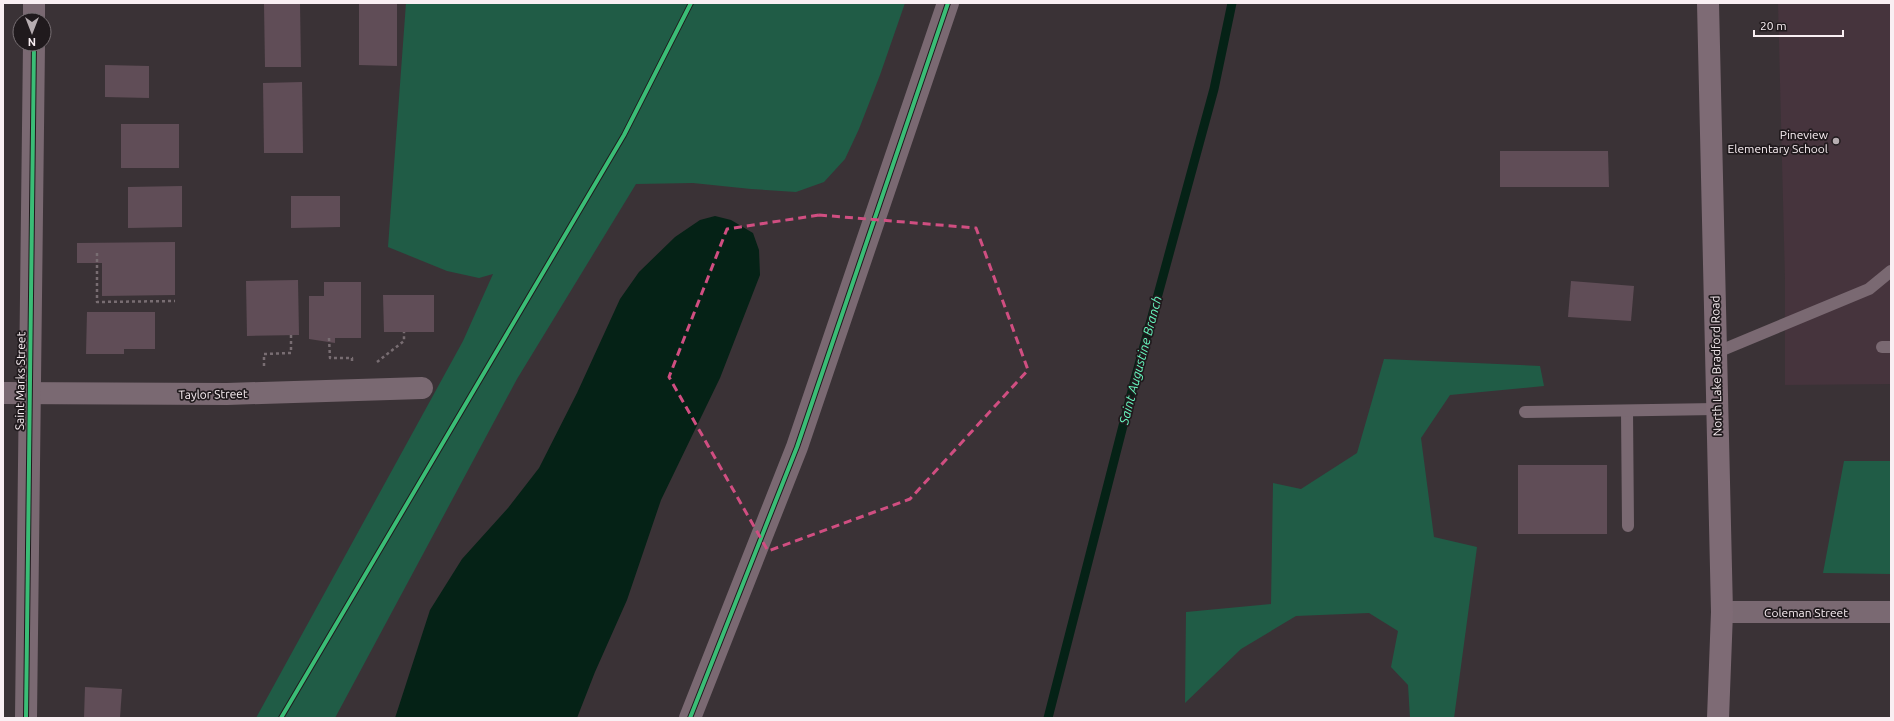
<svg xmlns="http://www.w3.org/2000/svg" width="1894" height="721" viewBox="0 0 1894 721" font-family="Ubuntu,sans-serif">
<rect width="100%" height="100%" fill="#3a3236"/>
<!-- built -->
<polygon fill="#46343d" points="1778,3 1891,3 1891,384 1785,385 1785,279"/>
<!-- green -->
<g fill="#205c46">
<polygon points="406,3 905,3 880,75 859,129 845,159 824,182 796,192 751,189 693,183 636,184 517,379 335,718 256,718 463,341 493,274 479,278 447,271 388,247"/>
<polygon points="1384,359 1540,366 1544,386 1450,395 1421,438 1434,537 1477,547 1454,718 1410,718 1408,685 1391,667 1398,631 1369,613 1296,616 1241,649 1185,703 1186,612 1271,604 1273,483 1301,489 1357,453"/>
<polygon points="1844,461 1891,461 1891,574 1823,573"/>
</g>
<!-- water -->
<polygon fill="#052216" points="715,216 731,220 753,233 759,250 760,275 720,378 661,500 627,600 595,672 577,718 395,718 430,610 462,559 508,508 539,468 577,393 620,299 639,272 675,237 700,220"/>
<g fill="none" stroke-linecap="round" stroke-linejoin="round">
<!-- stream -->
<polyline stroke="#052216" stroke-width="9" points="1048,718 1135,379 1214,89 1232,3"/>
</g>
<!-- building -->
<g fill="#604d57">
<polygon points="359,3 397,3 397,66 359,65"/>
<polygon points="264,4 300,4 301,67 265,67"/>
<polygon points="105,65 149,66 149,98 105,97"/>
<polygon points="302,82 303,153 264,153 263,83"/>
<rect x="121" y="124" width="58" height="44"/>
<polygon points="1500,151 1608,151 1609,187 1500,187"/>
<polygon points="182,186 182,227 128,228 128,187"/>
<polygon points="291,196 340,196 340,227 291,228"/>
<polygon points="175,242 175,295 102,296 102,263 77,263 77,243"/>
<polygon points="298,280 299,335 247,336 246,281"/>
<polygon points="1571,281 1634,286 1631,321 1568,317"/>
<polygon points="324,282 361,282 361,338 335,338 335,343 309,339 309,296 324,296"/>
<polygon points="383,295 434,295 434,332 384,332"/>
<polygon points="87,312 155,312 155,349 124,349 124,354 86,354"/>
<rect x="1518" y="465" width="89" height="69"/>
<polygon points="85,687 122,689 120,718 84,718"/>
</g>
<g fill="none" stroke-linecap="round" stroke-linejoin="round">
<!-- path -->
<g stroke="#786d72" stroke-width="2.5" stroke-dasharray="3 3" stroke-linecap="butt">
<polyline points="97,253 97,302 175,301"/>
<polyline points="329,338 330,358 352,358 352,363 351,363"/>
<polyline points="377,362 404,341 404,332"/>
<polyline points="264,366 264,354 291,353 291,335"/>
</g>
<!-- service -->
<g stroke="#7a6972" stroke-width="12">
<polyline points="1882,347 1891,347"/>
<polyline points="1715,353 1869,289 1891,271"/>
<polyline points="1627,411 1628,526"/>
<polyline points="1525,412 1716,409"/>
</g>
<!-- minor -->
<g stroke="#7a6972" stroke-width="22">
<polyline points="34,20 34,3"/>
<polyline points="3,393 227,394 422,388"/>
<polyline points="1722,612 1891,612"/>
<polyline points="26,718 34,44"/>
<polyline points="690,718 797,447 948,3"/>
</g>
<!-- secondary -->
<polyline stroke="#7e6b75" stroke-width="22" points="1708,3 1722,612 1718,718"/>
<!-- cycleway casing -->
<g stroke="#201a1d" stroke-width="6">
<g id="cycleway">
<polyline points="26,718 34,44"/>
<polyline points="281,718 624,135 691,3"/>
<polyline points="690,718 797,447 948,3"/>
</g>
</g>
<!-- cycleway -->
<use href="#cycleway" stroke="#3abd76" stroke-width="4"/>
</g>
<!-- marked area -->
<path fill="none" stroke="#d04e81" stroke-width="3" stroke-dasharray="8 5" stroke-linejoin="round" d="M819,215L976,228L1028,370L910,499L768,551L669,377L727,229Z"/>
<!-- markers -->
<circle fill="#b6adb1" stroke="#201a1d" stroke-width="1.5" cx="1836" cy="141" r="4"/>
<g text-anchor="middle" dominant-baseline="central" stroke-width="3.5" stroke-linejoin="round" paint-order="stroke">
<!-- poi labels -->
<g font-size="12" fill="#f9eff3" stroke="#201a1d" text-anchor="end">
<text x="1828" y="134">Pineview<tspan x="1828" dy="14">Elementary School</tspan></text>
</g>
<!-- street labels -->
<g font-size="12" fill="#f9eff3" stroke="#201a1d">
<text transform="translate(1716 366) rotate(-91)">North Lake Bradford Road</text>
<text transform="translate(20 381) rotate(-89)">Saint Marks Street</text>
<text transform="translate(213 394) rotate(-1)">Taylor Street</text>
<text x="1806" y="612">Coleman Street</text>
</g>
<!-- water labels -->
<g font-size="13" font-style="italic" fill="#67f8bf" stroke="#201a1d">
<text transform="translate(1140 360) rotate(-75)">Saint Augustine Branch</text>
</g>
</g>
<!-- border -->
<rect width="1894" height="721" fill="none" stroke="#f9eff3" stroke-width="8"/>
<!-- north arrow -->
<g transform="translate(32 32) rotate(180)"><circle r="19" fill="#201a1d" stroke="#776f73"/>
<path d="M0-3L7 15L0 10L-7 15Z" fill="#b6adb1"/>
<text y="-6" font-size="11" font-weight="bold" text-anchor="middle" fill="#f9eff3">N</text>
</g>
<!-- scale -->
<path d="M1754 30v6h89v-6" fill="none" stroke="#f9eff3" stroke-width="2"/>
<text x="1760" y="30" font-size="12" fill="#f9eff3" stroke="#201a1d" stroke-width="3" paint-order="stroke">20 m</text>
</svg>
